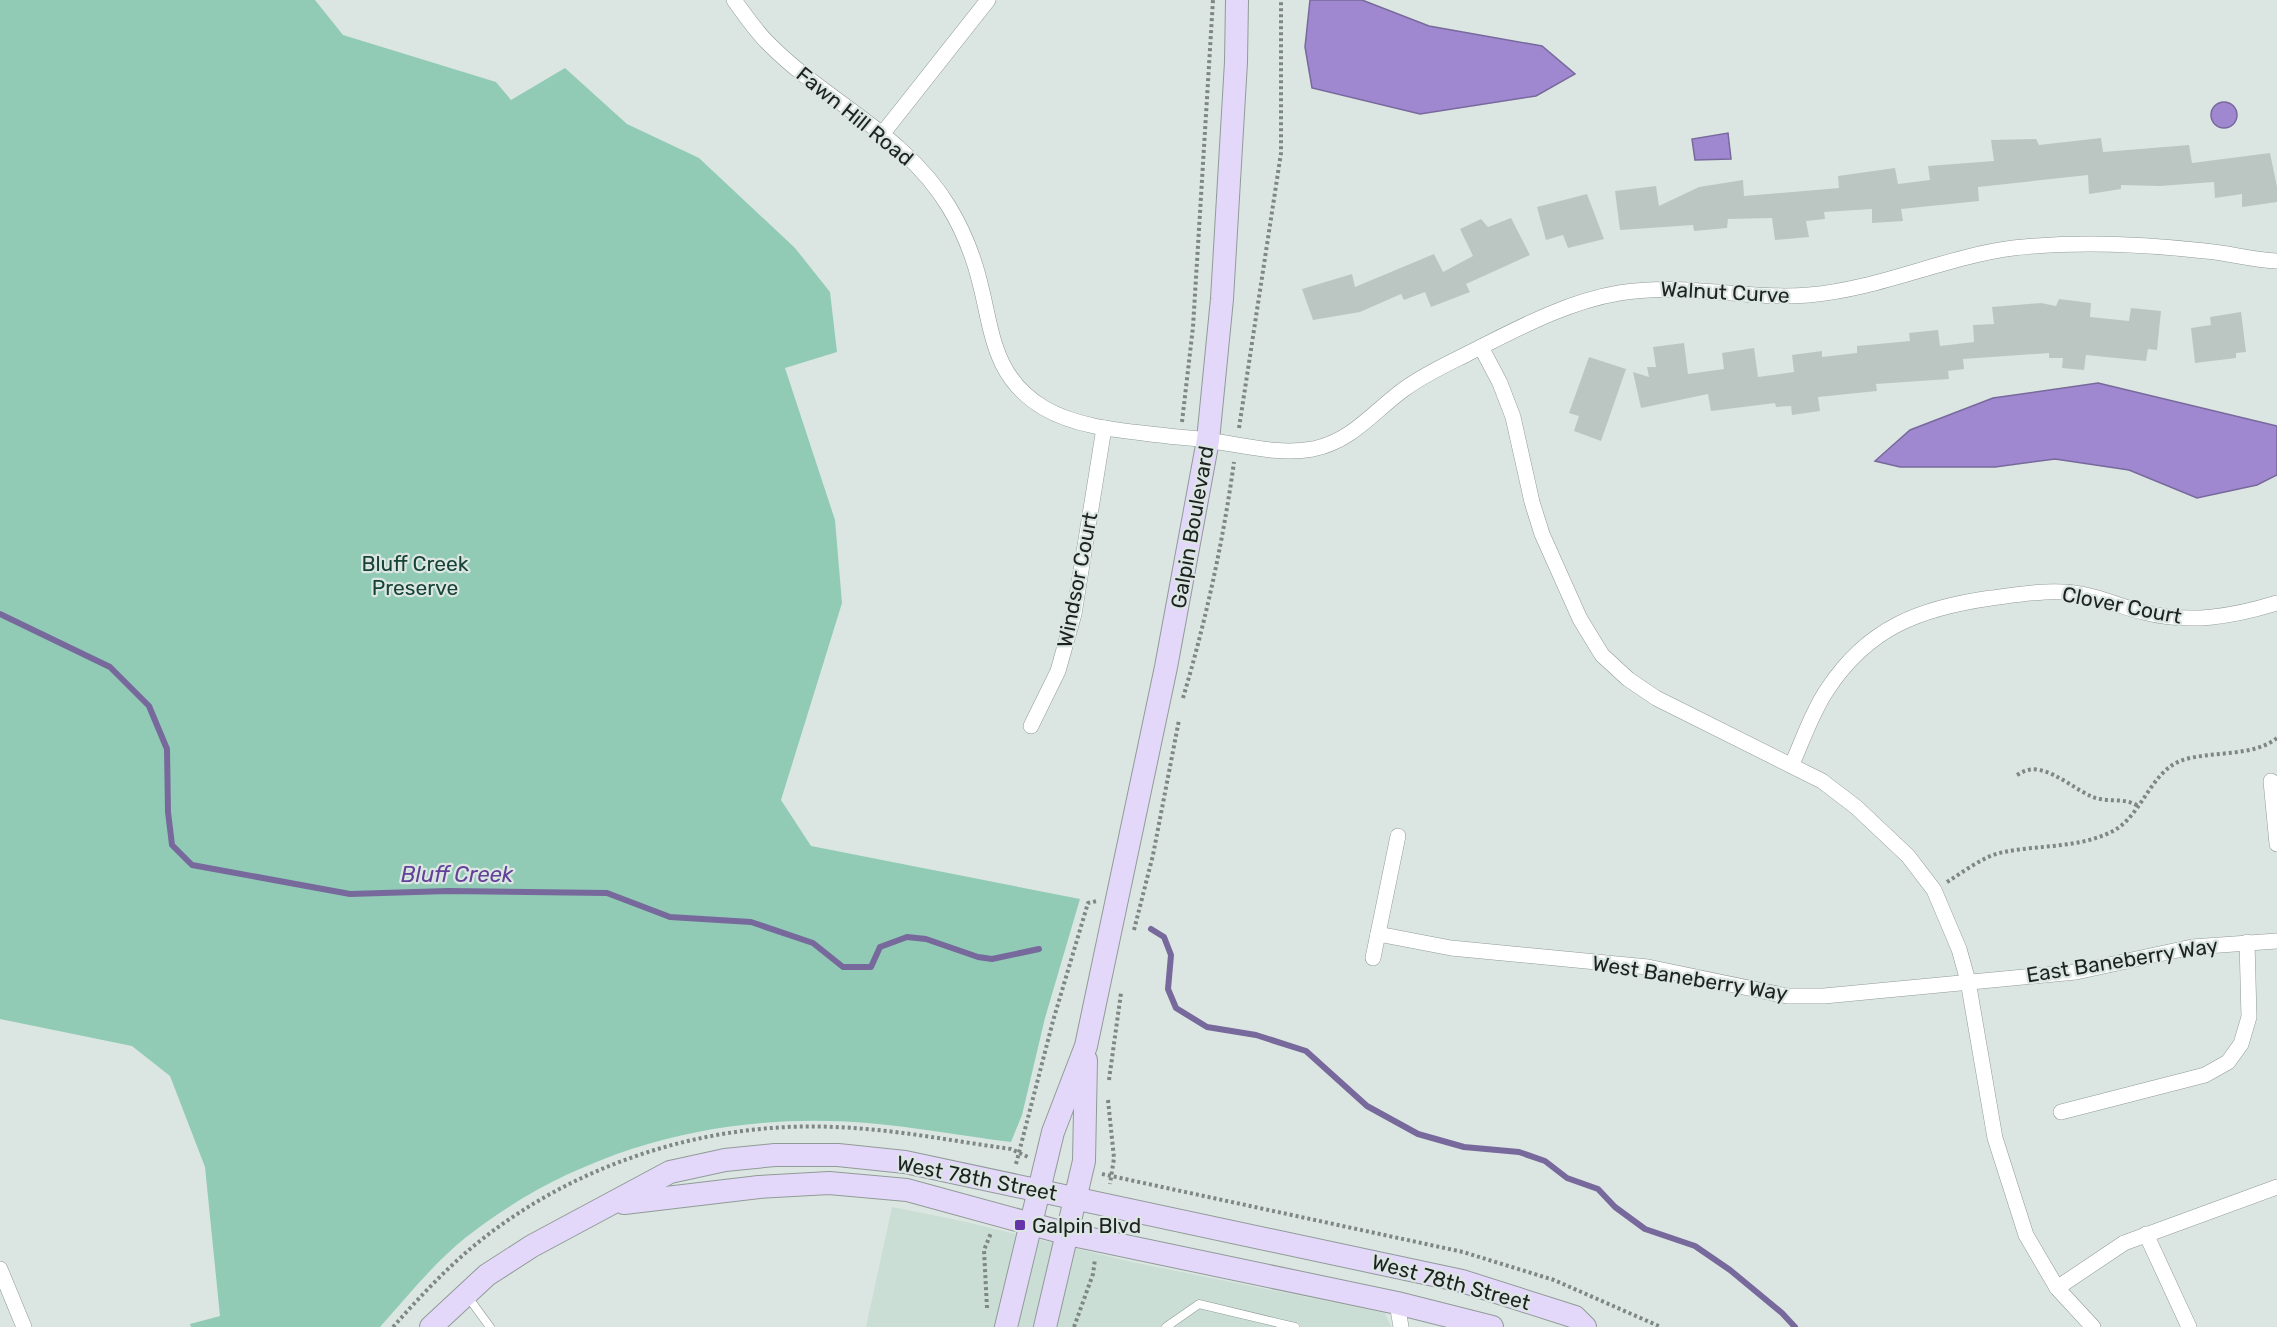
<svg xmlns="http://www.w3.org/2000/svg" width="2277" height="1327" viewBox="0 0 2277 1327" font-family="Rubik,sans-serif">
<rect width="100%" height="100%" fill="#dbe6e2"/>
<!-- built -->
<polygon fill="#caded6" points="892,1207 962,1221 1132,1262 1385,1313 1391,1327 866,1327"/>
<!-- green -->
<path fill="#91cbb6" d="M0,0H315L343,35L496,82L511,100L565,68L627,124L699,158L795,248L830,292L837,352L785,368L835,520L842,603L781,800L811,846L1080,899L1045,1018L1022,1115L1011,1142C963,1136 915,1127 867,1123C723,1111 579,1148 465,1238C433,1264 407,1297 380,1327H191L190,1324L220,1316L205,1167L170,1076L132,1046L0,1019Z"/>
<!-- water -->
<g fill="#9f88d0" stroke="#78699c" stroke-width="1.5">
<polygon points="1310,0 1362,0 1429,26 1542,46 1575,74 1536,96 1420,114 1312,88 1305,47"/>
<circle cx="2224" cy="115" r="13"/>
<polygon points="1728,133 1731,159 1695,160 1692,139"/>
<polygon points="2098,383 2277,426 2277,475 2257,485 2197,498 2129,470 2055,459 1995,467 1900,467 1875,461 1910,430 1993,398"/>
</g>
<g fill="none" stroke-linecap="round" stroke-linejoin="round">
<!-- stream -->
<g stroke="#78699c" stroke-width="6">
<polyline points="0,614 110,667 149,706 167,749 168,812 172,845 192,865 350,894 448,891 607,893 670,917 751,922 813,943 843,967 871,967 880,947 907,937 926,939 978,957 992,959 1039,949"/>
<polyline points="1151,929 1164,937 1171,955 1168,989 1176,1008 1207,1027 1256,1035 1306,1051 1367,1106 1418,1134 1464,1147 1519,1152 1545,1161 1567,1178 1598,1189 1615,1207 1645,1229 1695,1246 1730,1270 1782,1313 1795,1327"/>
</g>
</g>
<!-- building -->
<g fill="#bbc6c2">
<polygon points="2101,138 2103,152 2189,145 2192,163 2270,153 2277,187 2277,202 2242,207 2242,194 2215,198 2214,182 2160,186 2121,185 2121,189 2089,194 2088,175 1978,187 1979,201 1901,209 1903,221 1872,223 1872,209 1824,212 1825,219 1806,221 1809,237 1775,240 1772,218 1728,219 1727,228 1694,231 1693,225 1620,230 1615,191 1656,186 1659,206 1699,187 1743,180 1744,196 1839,188 1838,176 1895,168 1898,184 1930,180 1928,166 1994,161 1991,140 2036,139 2039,145"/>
<polygon points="1587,194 1604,239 1568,248 1563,235 1546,240 1537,207"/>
<polygon points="1511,218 1530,255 1466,284 1470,292 1431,307 1425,292 1404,300 1401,294 1360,312 1313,320 1302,289 1352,274 1355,287 1434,254 1443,272 1473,256 1460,229 1481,219 1488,227"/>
<polygon points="2059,299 2091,303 2090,317 2129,321 2131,308 2161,311 2157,350 2148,349 2146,361 2086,355 2084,370 2062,368 2063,358 2049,358 2049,353 1963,359 1964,369 1948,371 1949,379 1876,384 1877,391 1818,397 1820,411 1792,415 1791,406 1776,407 1775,403 1711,411 1708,394 1641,408 1633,372 1649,377 1647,367 1656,367 1653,347 1684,343 1688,374 1724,369 1722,353 1754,348 1758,377 1794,372 1792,355 1822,351 1822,357 1857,353 1857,346 1910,341 1909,333 1938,330 1940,346 1974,342 1973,325 1994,324 1992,307 2041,303 2056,306"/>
<polygon points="2241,312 2246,352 2236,353 2236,358 2195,363 2191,328 2211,325 2210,317"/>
<polygon points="1589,357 1626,369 1601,441 1574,431 1579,416 1569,413"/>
</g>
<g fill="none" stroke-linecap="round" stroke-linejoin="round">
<!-- lane casing -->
<g stroke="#909b97" stroke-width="9">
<g id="lane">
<polyline points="468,1297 490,1327"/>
<polyline points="1166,1327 1199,1304 1295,1327"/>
</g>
</g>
<!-- street casing -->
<g stroke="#909b97" stroke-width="16">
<g id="street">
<path d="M734,0C745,15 755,30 768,43C826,102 905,134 949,207C960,225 969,246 975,265C993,321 987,374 1044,408C1080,429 1128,431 1168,436C1183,438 1198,438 1213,441C1247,446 1279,455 1313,449C1352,441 1373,412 1403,390C1423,375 1445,365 1467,354C1515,330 1565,302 1619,293C1683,282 1745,300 1809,295C1880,289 1944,257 2013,248C2075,241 2143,244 2205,251C2229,253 2253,260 2277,261"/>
<polyline points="883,133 988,0"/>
<polyline points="1481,347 1500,383 1513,417 1532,502 1542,534 1580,619 1602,655 1628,679 1656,698 1822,781 1856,807 1908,856 1934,890 1959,949 1968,981 1995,1138 2026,1235 2057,1288 2093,1327"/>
<polyline points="1031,726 1058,671 1074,614 1104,428"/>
<path d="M1792,764C1803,740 1812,712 1827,690C1868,627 1921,608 1991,598C2023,594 2055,588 2086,595C2106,599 2124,608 2143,612C2189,624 2232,617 2277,603"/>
<polyline points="2271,781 2277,844"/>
<polyline points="1378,934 1451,948 1648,967 1787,996 1824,996 2076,972 2192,947 2277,941"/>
<polyline points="1373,958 1398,836"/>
<polyline points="2061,1112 2205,1075 2228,1062 2241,1044 2249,1017 2247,942"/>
<polyline points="2146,1234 2189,1327"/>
<polyline points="0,1269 24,1327"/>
<polyline points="2057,1288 2124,1243 2277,1187"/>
<polyline points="1397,1303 1401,1327"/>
</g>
</g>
<!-- secondary casing -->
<g stroke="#909b97" stroke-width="24">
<g id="secondary">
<polyline points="624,1203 759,1187 829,1183 907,1190 1068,1234 1397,1303 1492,1327"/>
<polyline points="431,1327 487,1275 532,1246 670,1172 725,1160 775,1155 838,1155 905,1162 1462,1281 1575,1317 1585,1327"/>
<polyline points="1006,1327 1053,1132 1086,1046 1166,667 1208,440 1222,299 1236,62 1237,0"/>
<polyline points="1045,1327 1084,1161 1086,1060"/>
</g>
</g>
<!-- path -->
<g stroke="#7f8785" stroke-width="4" stroke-dasharray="3 3" stroke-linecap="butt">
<polyline points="1182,422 1193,327 1213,0"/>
<polyline points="1239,428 1281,153 1281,0"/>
<path d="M1183,698C1206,620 1223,542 1234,462"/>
<path d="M2017,775C2024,771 2030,768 2039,770C2057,773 2076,790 2093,797C2108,803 2125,797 2138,806"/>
<path d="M1947,882C1965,871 1983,856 2004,852C2038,845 2079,848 2111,832C2141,818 2149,774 2180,761C2210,750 2252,758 2277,738"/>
<polyline points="1134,930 1153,855 1179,720"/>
<polyline points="1109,1080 1121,993"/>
<polyline points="1108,1100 1114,1158 1110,1184"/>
<polyline points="1016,1164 1053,1021 1088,903 1097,901"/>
<polyline points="1102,1174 1463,1252 1554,1280 1661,1327"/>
<polyline points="987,1308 984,1250 991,1233"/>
<path d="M393,1327C417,1300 442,1273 469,1250C569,1165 705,1121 835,1127C894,1129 952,1141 1011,1149L1028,1157"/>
<polyline points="1074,1327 1093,1274 1095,1259"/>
</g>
<!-- lane -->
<use href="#lane" stroke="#fff" stroke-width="8"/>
<!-- street -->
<use href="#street" stroke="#fff" stroke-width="15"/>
<!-- secondary -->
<use href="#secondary" stroke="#e4d8fa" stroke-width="22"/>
</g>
<!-- markers -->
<rect fill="#63a" stroke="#dbe6e2" stroke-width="2" x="1014" y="1219" width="12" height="12" rx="3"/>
<g text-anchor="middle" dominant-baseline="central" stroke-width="4.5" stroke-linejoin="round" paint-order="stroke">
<!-- street labels -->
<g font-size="21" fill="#1e2221" stroke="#dbe6e2">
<text transform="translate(855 116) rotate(39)">Fawn Hill Road</text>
<text transform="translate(1725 292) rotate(3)">Walnut Curve</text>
<text transform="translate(1192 527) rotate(-80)">Galpin Boulevard</text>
<text transform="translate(1077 580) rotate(-79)">Windsor Court</text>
<text transform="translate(2122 605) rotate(11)">Clover Court</text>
<text transform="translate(2122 960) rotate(-9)">East Baneberry Way</text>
<text transform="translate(1690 978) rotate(9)">West Baneberry Way</text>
<text transform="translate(977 1178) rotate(11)">West 78th Street</text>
<text transform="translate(1451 1282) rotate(15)">West 78th Street</text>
</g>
<!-- park labels -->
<g font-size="21" fill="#164336" stroke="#dbe6e2">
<text x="415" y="563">Bluff Creek<tspan x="415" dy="24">Preserve</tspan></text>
</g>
<!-- poi labels -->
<g font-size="21" fill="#1e2221" stroke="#dbe6e2" text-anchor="start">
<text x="1032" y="1225">Galpin Blvd</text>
</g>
<!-- water labels -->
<g font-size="22" font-style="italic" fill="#624198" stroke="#dbe6e2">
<text x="457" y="874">Bluff Creek</text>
</g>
</g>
</svg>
